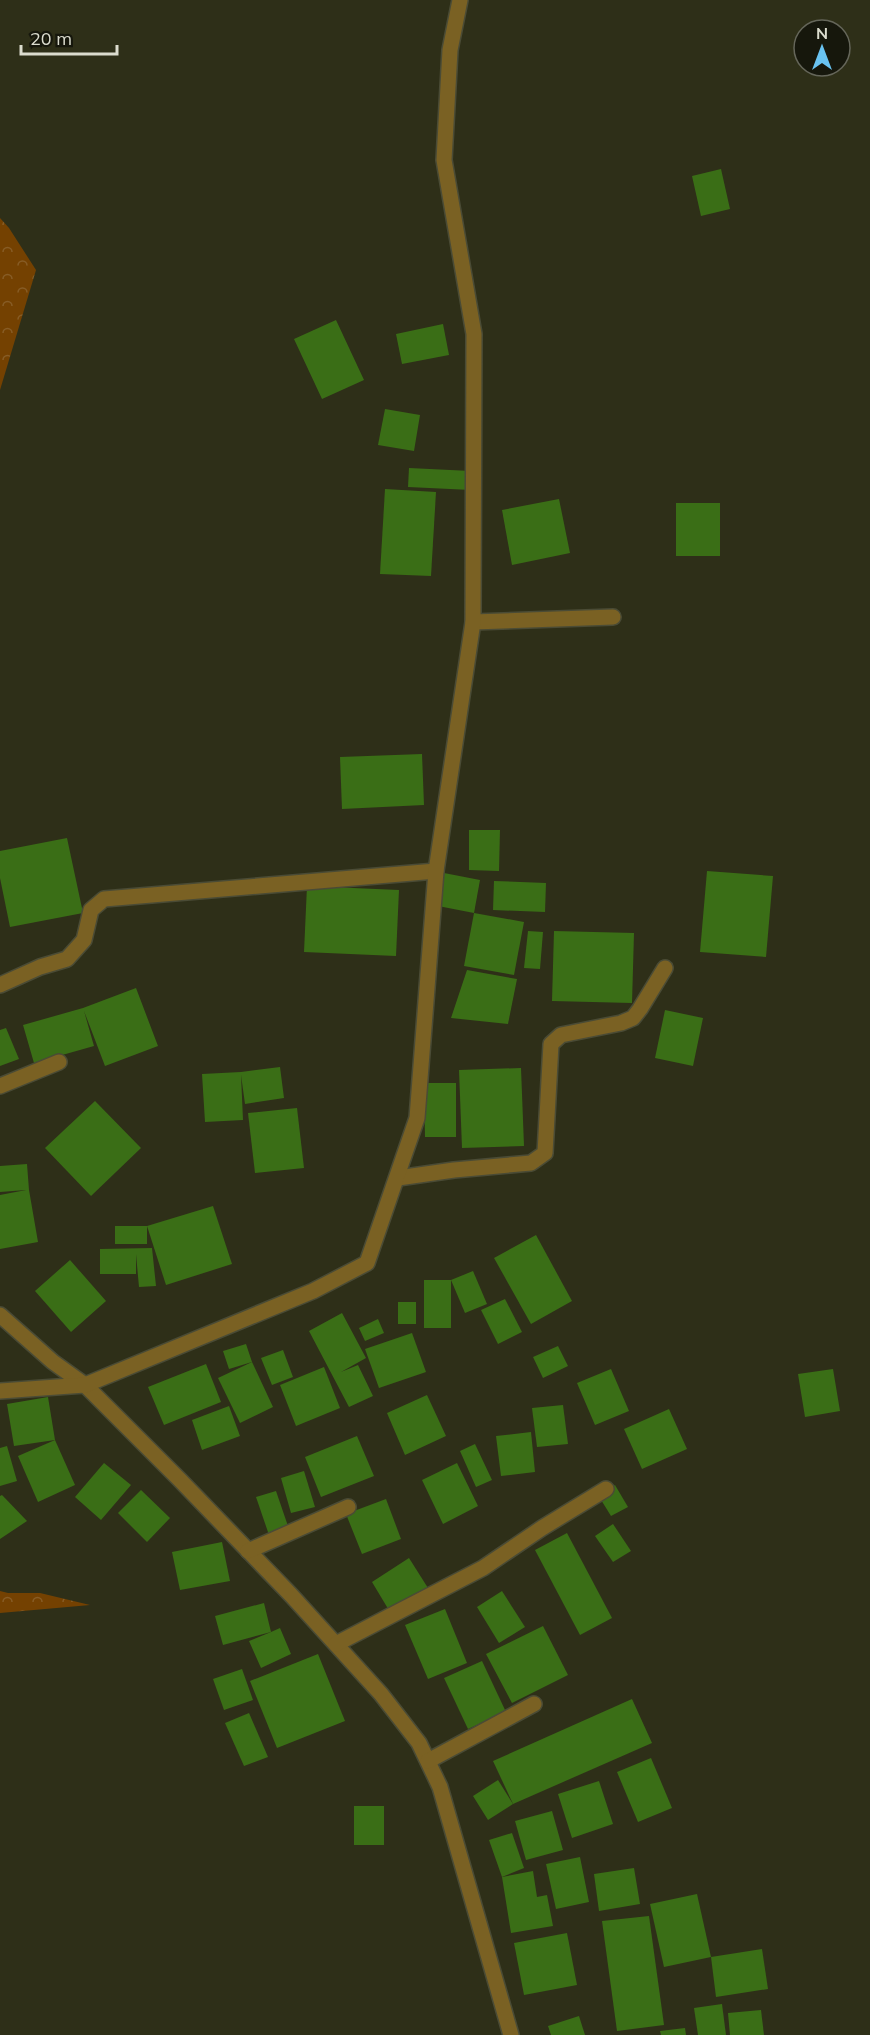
<svg xmlns="http://www.w3.org/2000/svg" width="870" height="2035" viewBox="0 0 870 2035" font-family="Mulish,sans-serif">
<defs>
<pattern id="forest-crowns" width="20" height="18" patternUnits="userSpaceOnUse" patternTransform="scale(1.5)"><rect width="20" height="18" fill="#744101"/><path d="M2 6a3 3 0 1 1 6 0M12 15a3 3 0 1 1 6 0" fill="none" stroke="#875c25"/></pattern>
</defs>
<rect width="100%" height="100%" fill="#2e2f18"/>
<!-- forest -->
<g fill="url(#forest-crowns)">
<polygon points="0,218 9,228 36,270 0,390"/>
<polygon points="0,1591 8,1593 40,1593 90,1605 0,1613"/>
</g>
<!-- building -->
<g fill="#3a6e16">
<polygon points="721,169 730,209 701,216 692,176"/>
<polygon points="336,320 364,380 322,399 294,339"/>
<polygon points="443,324 449,355 402,364 396,334"/>
<polygon points="385,409 420,415 414,451 378,445"/>
<polygon points="409,468 471,471 471,490 408,487"/>
<polygon points="385,489 436,492 431,576 380,574"/>
<polygon points="559,499 570,553 512,565 502,510"/>
<rect x="676" y="503" width="44" height="53"/>
<polygon points="422,754 424,805 342,809 340,757"/>
<polygon points="469,830 500,830 499,871 469,870"/>
<polygon points="67,838 83,913 10,927 0,878 0,851"/>
<polygon points="707,871 773,876 766,957 700,952"/>
<polygon points="444,873 480,880 474,913 438,906"/>
<polygon points="494,881 546,883 545,912 493,910"/>
<polygon points="307,886 399,890 396,956 304,952"/>
<polygon points="474,913 524,922 514,975 464,966"/>
<polygon points="528,931 543,932 540,969 524,968"/>
<polygon points="554,931 634,933 632,1003 552,1001"/>
<polygon points="467,970 517,979 508,1024 451,1018"/>
<polygon points="136,988 158,1046 105,1066 84,1011 94,1046 34,1063 23,1025 83,1008"/>
<polygon points="665,1010 703,1018 693,1066 655,1058"/>
<polygon points="6,1028 19,1059 0,1066 0,1030"/>
<polygon points="280,1067 284,1098 245,1104 241,1075 243,1120 205,1122 202,1074 241,1072"/>
<polygon points="521,1068 524,1146 462,1148 459,1070"/>
<polygon points="424,1083 456,1083 456,1137 425,1137"/>
<polygon points="95,1101 141,1148 91,1196 45,1148"/>
<polygon points="297,1108 304,1168 255,1173 248,1113"/>
<polygon points="27,1164 29,1190 38,1242 0,1249 0,1195 26,1190 0,1192 0,1166"/>
<polygon points="213,1206 232,1264 166,1285 147,1226"/>
<rect x="115" y="1226" width="32" height="18"/>
<polygon points="536,1235 572,1301 531,1324 494,1258"/>
<polygon points="152,1248 156,1286 139,1287 136,1254 136,1274 100,1274 100,1249"/>
<polygon points="70,1260 106,1301 71,1332 35,1291"/>
<polygon points="473,1271 487,1304 465,1313 451,1280"/>
<rect x="424" y="1280" width="27" height="48"/>
<polygon points="505,1299 522,1332 498,1344 481,1310"/>
<rect x="398" y="1302" width="18" height="22"/>
<polygon points="342,1313 366,1358 341,1372 358,1365 373,1396 349,1407 309,1331"/>
<polygon points="378,1319 384,1333 365,1341 359,1328"/>
<polygon points="412,1333 426,1372 379,1388 365,1349"/>
<polygon points="246,1344 252,1362 229,1369 223,1351"/>
<polygon points="558,1346 568,1366 543,1378 533,1357"/>
<polygon points="283,1350 293,1377 272,1385 261,1358"/>
<polygon points="252,1362 273,1407 240,1423 218,1378"/>
<polygon points="206,1364 221,1402 164,1425 148,1387"/>
<polygon points="324,1367 340,1408 296,1426 280,1385"/>
<polygon points="611,1369 629,1411 595,1425 577,1383"/>
<polygon points="833,1369 840,1411 805,1417 798,1374"/>
<polygon points="427,1395 446,1436 405,1455 387,1413"/>
<polygon points="48,1397 55,1440 14,1446 7,1404"/>
<polygon points="563,1405 568,1444 537,1447 532,1408"/>
<polygon points="229,1406 240,1436 202,1450 192,1420"/>
<polygon points="669,1409 687,1449 642,1469 624,1429"/>
<polygon points="531,1432 535,1472 501,1476 496,1436"/>
<polygon points="357,1436 374,1476 321,1497 305,1457"/>
<polygon points="55,1440 75,1485 38,1502 18,1456"/>
<polygon points="475,1444 492,1480 476,1487 460,1451"/>
<polygon points="7,1446 17,1481 0,1486 0,1448"/>
<polygon points="104,1463 131,1485 101,1520 75,1497"/>
<polygon points="457,1463 478,1506 443,1524 422,1480"/>
<polygon points="304,1471 315,1507 291,1513 281,1478"/>
<polygon points="615,1485 628,1507 611,1516 598,1495"/>
<polygon points="141,1490 170,1518 147,1542 118,1513"/>
<polygon points="276,1491 289,1529 269,1535 256,1497"/>
<polygon points="2,1495 27,1521 0,1539 0,1496"/>
<polygon points="386,1499 401,1539 362,1554 346,1514"/>
<polygon points="613,1524 631,1551 613,1562 595,1536"/>
<polygon points="567,1533 612,1618 580,1635 535,1550"/>
<polygon points="222,1542 230,1581 180,1590 172,1552"/>
<polygon points="409,1558 428,1588 390,1612 372,1582"/>
<polygon points="502,1591 525,1627 499,1643 477,1607"/>
<polygon points="264,1603 271,1632 280,1628 291,1654 261,1668 249,1641 271,1632 223,1645 215,1616"/>
<polygon points="445,1609 467,1663 428,1679 405,1625"/>
<polygon points="543,1626 568,1675 512,1703 486,1654"/>
<polygon points="318,1654 345,1721 277,1748 250,1681"/>
<polygon points="482,1661 506,1712 468,1729 444,1678"/>
<polygon points="242,1669 253,1700 224,1710 213,1679"/>
<polygon points="632,1699 652,1743 513,1804 493,1761"/>
<polygon points="249,1713 268,1757 244,1766 225,1723"/>
<polygon points="651,1758 672,1808 638,1822 617,1772"/>
<polygon points="498,1780 513,1804 488,1820 473,1796"/>
<polygon points="599,1781 613,1824 572,1838 558,1794"/>
<rect x="354" y="1806" width="30" height="39"/>
<polygon points="552,1811 563,1850 526,1860 515,1821"/>
<polygon points="512,1833 524,1868 502,1877 489,1840"/>
<polygon points="580,1857 589,1902 556,1909 546,1864"/>
<polygon points="634,1868 640,1904 599,1911 594,1874"/>
<polygon points="533,1871 537,1897 547,1895 553,1926 511,1933 502,1877"/>
<polygon points="697,1894 711,1957 664,1967 650,1904"/>
<polygon points="649,1916 664,2025 617,2031 602,1921"/>
<polygon points="567,1933 577,1985 524,1995 514,1943"/>
<polygon points="762,1949 768,1989 716,1997 711,1957"/>
<polygon points="722,2004 726,2035 698,2035 694,2008"/>
<polygon points="761,2010 764,2035 730,2035 728,2013"/>
<polygon points="579,2016 585,2035 551,2035 548,2026"/>
<polygon points="685,2028 686,2035 661,2035 660,2031"/>
</g>
<g fill="none" stroke-linecap="round" stroke-linejoin="round">
<!-- minor casing -->
<g stroke="#4a4b35" stroke-width="18">
<g id="minor">
<polyline points="473,622 613,617"/>
<polyline points="0,985 40,967 67,959 84,940 91,910 104,899 436,871"/>
<polyline points="0,1086 59,1062"/>
<polyline points="398,1178 454,1170 531,1163 545,1153 551,1044 561,1035 621,1023 633,1018 640,1009 665,968"/>
<polyline points="0,1315 53,1362 85,1385 180,1480 291,1595 381,1694 419,1743 440,1787 511,2035"/>
<polyline points="0,1391 85,1385 313,1291 367,1263 417,1118 436,871 473,622 474,334 444,160 450,50 460,0"/>
<polyline points="248,1551 348,1507"/>
<polyline points="336,1644 483,1568 542,1528 606,1489"/>
<polyline points="428,1761 534,1704"/>
</g>
</g>
<!-- minor -->
<use href="#minor" stroke="#7a6123" stroke-width="15"/>
</g>
<!-- north arrow -->
<g transform="translate(822 48)"><circle r="28" fill="#16170c" stroke="#65665a" stroke-width="1.5"/>
<path d="M0-4.5L10 22L0 15L-10 22Z" fill="#69c3f1"/>
<text y="-9" font-size="16" font-weight="bold" text-anchor="middle" fill="#dbdcce">N</text>
</g>
<!-- scale -->
<path d="M21 45v9h96v-9" fill="none" stroke="#dbdcce" stroke-width="3"/>
<text x="30" y="45" font-size="18" fill="#dbdcce" stroke="#16170c" stroke-width="4.5" paint-order="stroke">20 m</text>
</svg>
